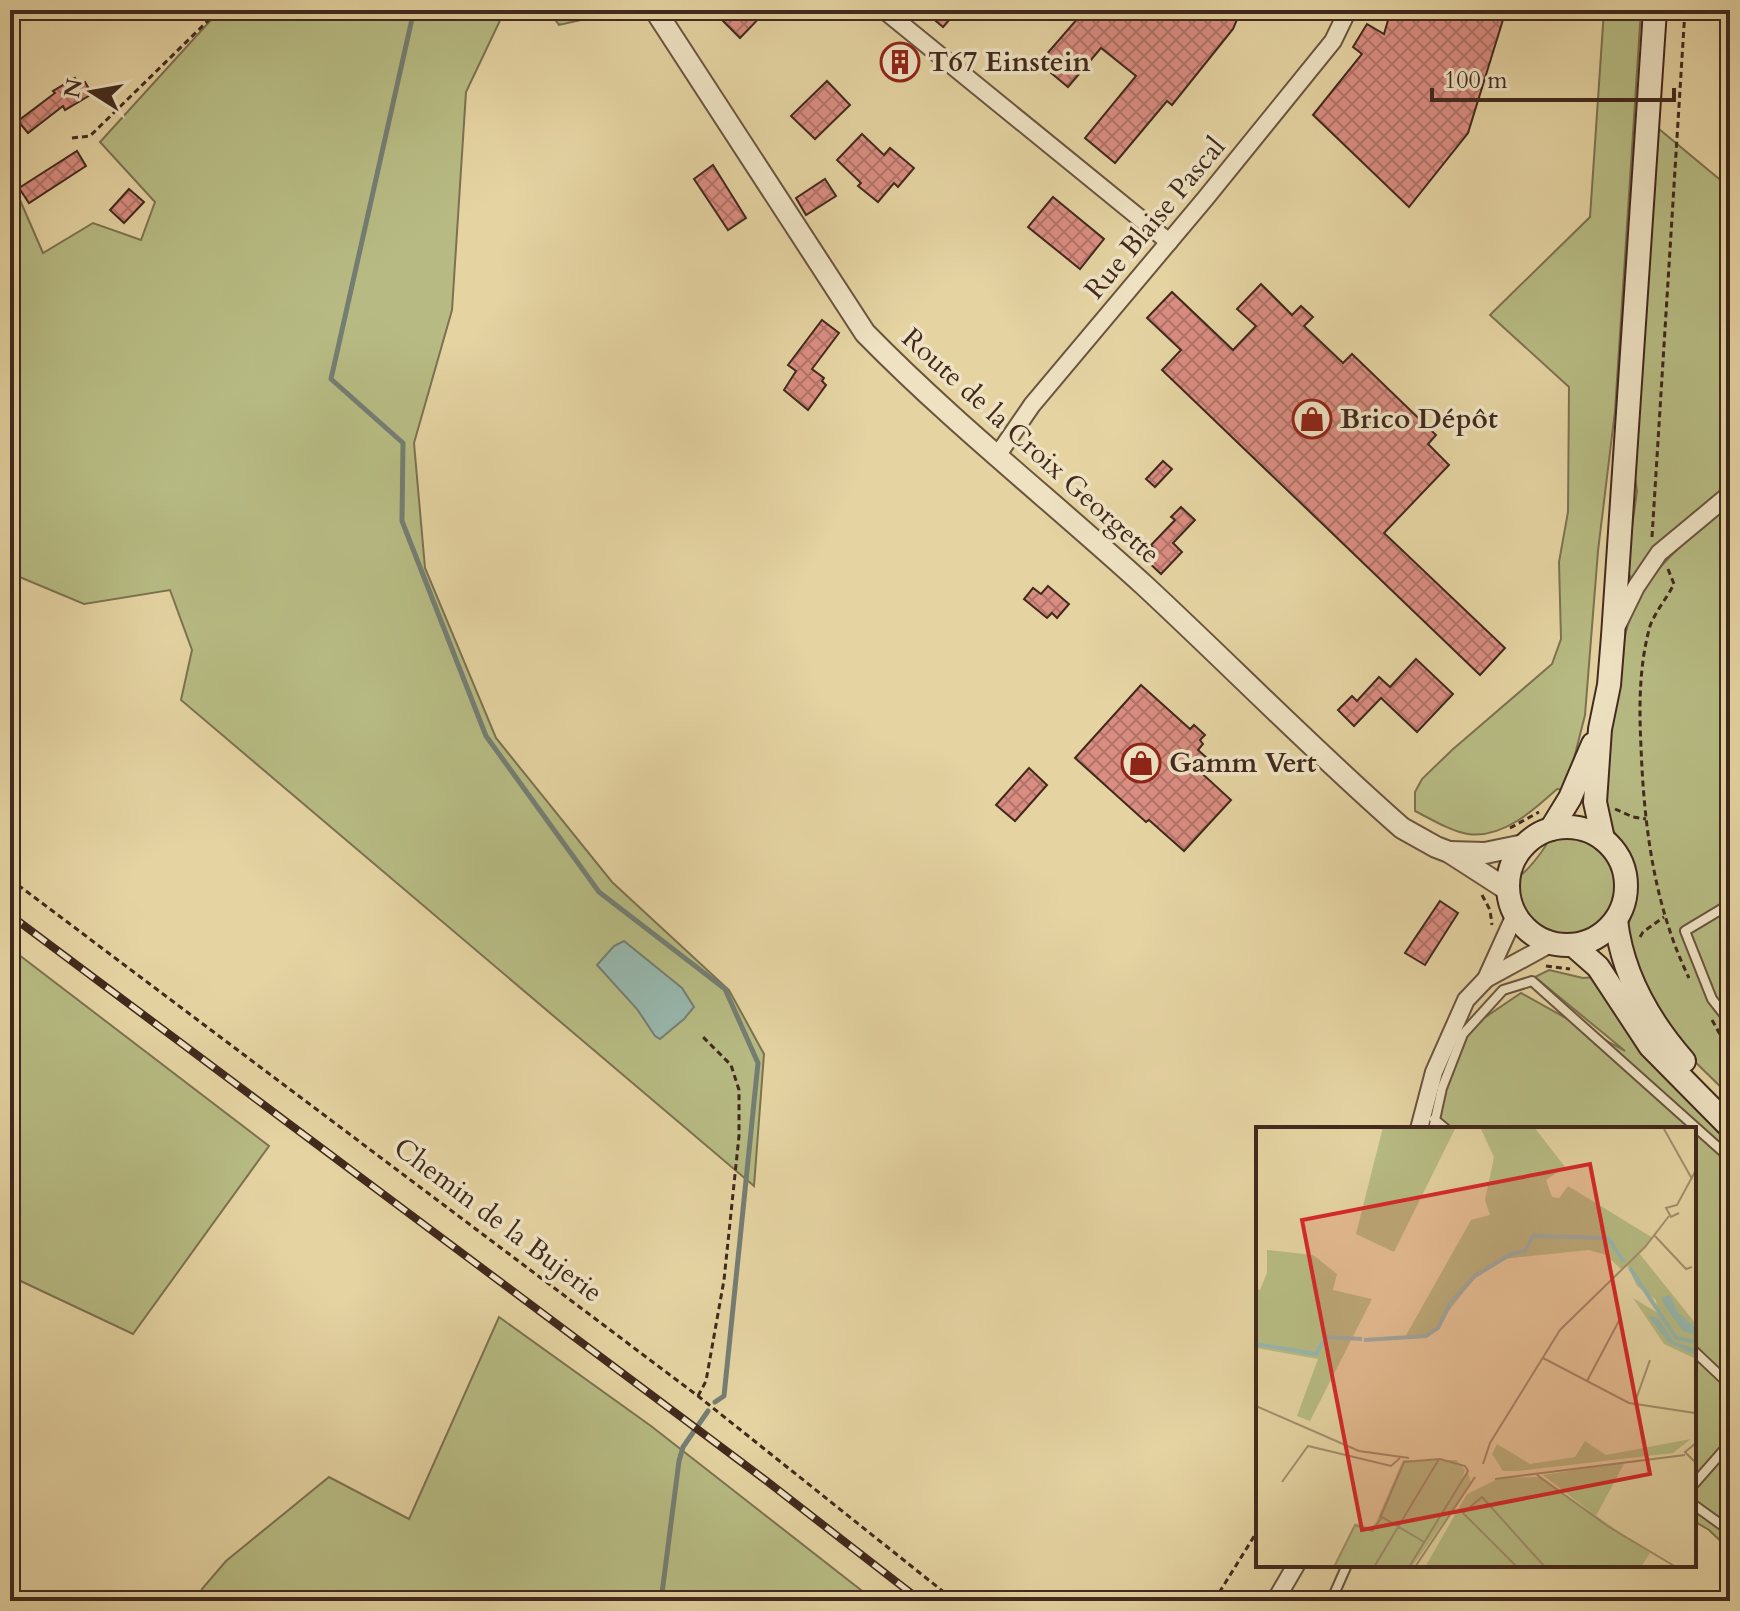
<svg xmlns="http://www.w3.org/2000/svg" width="1740" height="1611" viewBox="0 0 1740 1611" font-family="Cardo,serif">
<defs>
<pattern id="forest-firs" width="22" height="20" patternUnits="userSpaceOnUse" patternTransform="scale(2)"><rect width="22" height="20" fill="#b7bb83"/><path d="M5 1l3.5 6h-7zM16 11l3.5 6h-7z" fill="#96986b"/></pattern>
<pattern id="building-cross-hatch" width="8" height="8" patternUnits="userSpaceOnUse" patternTransform="scale(2)"><rect width="8" height="8" fill="#da8d81"/><path d="M0 0l8 8M0 8l8-8" fill="none" stroke="#b27369"/></pattern>
</defs>
<rect width="100%" height="100%" fill="#e5d3a2"/>
<filter id="stains"><feTurbulence type="fractalNoise" baseFrequency=".0025" numOctaves="4"/><feColorMatrix values="0 0 0 0 .2 0 0 0 0 .09 0 0 0 0 .02 0 0 0 .5 -.17"/></filter>
<radialGradient id="worn" r=".72"><stop offset=".6" stop-color="#630" stop-opacity="0"/><stop offset="1" stop-color="#630" stop-opacity=".3"/></radialGradient>
<!-- green -->
<g fill="#b7bb83" stroke="#7c7250" stroke-width="2">
<polygon points="220,10 505,10 466,92 452,310 414,443 425,568 496,738 612,882 729,990 764,1054 754,1186 181,700 192,650 170,590 84,604 10,573 10,177 43,253 93,223 141,240 155,202 100,142"/>
<path d="M1604,10H1641L1615,411L1598,551L1585,715L1566,790L1557,789C1534,810 1502,839 1468,834C1450,831 1431,819 1415,811V792L1422,779L1452,750L1552,664L1561,639L1559,562L1568,512L1569,387L1490,315L1590,217Z"/>
<polygon points="1647,119 1730,188 1730,486 1674,534 1633,581 1626,569 1637,491 1627,420"/>
<path d="M1730,504V1096L1679,1046L1653,1010L1625,933C1640,896 1642,870 1617,836C1612,829 1603,819 1602,810C1597,775 1610,736 1617,701C1622,681 1621,661 1624,641C1635,577 1684,543 1730,504Z"/>
<path d="M1562,836C1652,841 1614,963 1545,928C1524,918 1518,899 1518,877C1528,871 1545,849 1549,839Z"/>
<polygon points="10,948 269,1146 133,1334 10,1276"/>
<polygon points="1549,970 1583,978 1596,977 1650,1058 1730,1143 1730,1550 1709,1530 1694,1521 1694,1129 1429,1129 1440,1086 1459,1035 1521,993 1625,1051 1535,977"/>
<polygon points="499,1317 651,1426 875,1601 200,1601 202,1589 226,1561 329,1477 409,1519"/>
</g>
<!-- forest -->
<polygon fill="url(#forest-firs)" stroke="#7c7250" stroke-width="2" points="548,10 626,10 559,25"/>
<!-- water -->
<polygon fill="#97b7ad" stroke="#757e73" stroke-width="2" points="624,941 682,988 694,1007 684,1019 660,1039 655,1036 637,1009 597,965 614,946"/>
<g fill="none" stroke-linecap="round" stroke-linejoin="round">
<!-- stream -->
<g stroke="#757e73" stroke-width="5">
<polyline points="414,10 331,379 403,443 402,521 486,736 599,892 725,989 758,1063 724,1396 715,1402"/>
<polyline points="661,1601 679,1461 683,1447 708,1411"/>
</g>
</g>
<!-- building -->
<g fill="url(#building-cross-hatch)" stroke="#41291d" stroke-width="2">
<polygon points="712,10 767,10 740,38"/>
<polygon points="923,10 958,10 943,27"/>
<polygon points="1085,10 1241,10 1233,29 1172,105 1167,101 1115,163 1085,138 1136,76 1101,48 1068,87 1039,63"/>
<polygon points="1391,10 1506,10 1468,133 1409,207 1313,115 1362,54 1353,47 1367,24 1384,34"/>
<polygon points="75,78 79,85 85,82 92,94 65,110 63,106 28,133 18,121 55,93 53,91"/>
<polygon points="827,81 850,105 815,139 791,116"/>
<polygon points="862,134 884,155 890,148 914,168 898,187 894,183 878,202 858,186 861,183 837,160"/>
<polygon points="77,151 86,166 29,203 19,188"/>
<polygon points="713,165 746,218 728,230 694,179"/>
<polygon points="825,179 836,196 806,215 796,198"/>
<polygon points="129,189 144,202 124,223 110,210"/>
<polygon points="1053,197 1104,239 1080,269 1028,227"/>
<polygon points="1261,284 1292,315 1301,306 1313,317 1304,326 1343,363 1352,354 1436,435 1428,444 1449,465 1384,533 1505,648 1480,675 1162,370 1181,350 1147,318 1172,292 1233,350 1256,326 1237,309"/>
<polygon points="822,320 839,333 812,369 824,378 822,381 826,385 808,410 784,390 796,371 788,365"/>
<polygon points="1163,461 1172,469 1155,487 1146,479"/>
<polygon points="1181,507 1195,520 1173,543 1182,552 1161,574 1146,560 1155,550 1151,545 1175,520 1171,517"/>
<polygon points="1048,586 1069,604 1057,618 1052,613 1047,618 1024,599 1033,588 1041,594"/>
<polygon points="1416,659 1453,694 1417,732 1381,698 1354,726 1338,710 1352,696 1357,701 1379,677 1390,687"/>
<polygon points="1141,685 1190,729 1194,725 1205,735 1200,740 1203,744 1198,750 1206,757 1196,768 1231,800 1184,851 1149,820 1146,822 1075,758"/>
<polygon points="1029,768 1047,785 1015,821 996,805"/>
<polygon points="1440,901 1458,913 1425,965 1405,953"/>
</g>
<g fill="none" stroke-linecap="round" stroke-linejoin="round">
<!-- service casing -->
<g stroke="#6a543e" stroke-width="12">
<g id="service">
<polyline points="1730,904 1685,931 1712,999 1730,1022"/>
<polyline points="1434,1119 1446,1129"/>
<polyline points="1433,1129 1442,1088 1463,1034 1503,990 1532,981 1730,1158"/>
<polyline points="1694,1351 1730,1385"/>
<polyline points="1694,1484 1730,1443"/>
<polyline points="1694,1505 1730,1531"/>
<polyline points="1331,1601 1347,1565"/>
<polyline points="1729,1601 1730,1599"/>
</g>
</g>
<!-- minor casing -->
<g stroke="#6a543e" stroke-width="20">
<g id="minor">
<polyline points="884,10 1169,242"/>
<polyline points="997,456 1032,405 1205,199 1333,41 1348,10"/>
<polyline points="1618,624 1636,587 1659,553 1730,494"/>
<polyline points="1486,979 1552,943"/>
<polyline points="1419,1129 1434,1072 1466,1000 1486,979 1515,915"/>
<polyline points="1275,1601 1296,1565"/>
</g>
</g>
<!-- tertiary casing -->
<g stroke="#6a543e" stroke-width="24">
<g id="tertiary">
<path d="M655,10L865,333C953,423 1052,501 1145,586C1231,666 1313,750 1402,828L1436,847L1449,852L1508,890"/>
<polyline points="1449,852 1485,853 1524,845"/>
</g>
</g>
<!-- secondary casing -->
<g stroke="#41291d" stroke-width="26">
<g id="secondary">
<circle cx="1567" cy="886" r="59"/>
<polyline points="1551,829 1570,798 1593,744"/>
<polyline points="1603,839 1595,802 1600,729 1609,685 1613,636 1655,10"/>
<path d="M1616,920C1622,974 1649,1021 1684,1061"/>
<polyline points="1573,945 1598,967 1650,1046 1730,1127"/>
</g>
</g>
<!-- path -->
<g stroke="#41291d" stroke-width="3" stroke-dasharray="6 4" stroke-linecap="butt">
<polyline points="72,138 90,136 219,10"/>
<polyline points="1652,537 1685,10"/>
<path d="M1668,569L1674,584C1667,598 1655,612 1650,626C1639,666 1639,706 1641,747C1644,826 1654,906 1689,978"/>
<polyline points="1615,809 1633,817 1646,819"/>
<polyline points="1510,828 1539,812"/>
<polyline points="10,879 698,1396 955,1601"/>
<polyline points="1482,895 1490,910 1492,925"/>
<polyline points="1640,937 1643,932 1664,917"/>
<polyline points="1546,966 1570,969"/>
<polyline points="1712,1020 1730,1052"/>
<polyline points="698,1396 706,1381 724,1280 739,1136 739,1090 731,1065 702,1036"/>
<polyline points="1214,1601 1258,1530"/>
</g>
<!-- service -->
<use href="#service" stroke="#eee2c3" stroke-width="8"/>
<!-- minor -->
<use href="#minor" stroke="#eee2c3" stroke-width="16"/>
<!-- tertiary -->
<use href="#tertiary" stroke="#eee2c3" stroke-width="20"/>
<!-- secondary -->
<use href="#secondary" stroke="#eee2c3" stroke-width="22"/>
<!-- rail casing -->
<g stroke="#41291d" stroke-width="8">
<polyline id="rail" points="10,915 764,1479 921,1601"/>
</g>
<!-- rail -->
<use href="#rail" stroke="#eee2c3" stroke-width="5" stroke-dasharray="15" stroke-linecap="butt"/>
</g>
<!-- icons -->
<defs>
<g id="building-ring" transform="scale(2)"><circle r="9.5" fill="#eee2c3" stroke="#8f2418" stroke-width="1.5"/><path d="M-4-6H4V6H1V3H-1V6H-4ZM-2.5-4.3h1.7v1.8h-1.7ZM.8-4.3h1.7v1.8H.8ZM-2.5-1h1.7V.8h-1.7ZM.8-1h1.7V.8H.8Z" fill="#8f2418"/></g>
<g id="shop-ring" transform="scale(2)"><circle r="9.5" fill="#eee2c3" stroke="#8f2418" stroke-width="1.5"/><path d="M-5-2.5h2.3a2.7 3.5 0 0 1 5.4 0H5L5.5 6h-11ZM-1.5-2.5h3a1.5 2.3 0 0 0-3 0Z" fill="#8f2418"/></g>
</defs>
<g fill-rule="evenodd">
<use href="#building-ring" x="900" y="62"/>
<use href="#shop-ring" x="1312" y="419"/>
<use href="#shop-ring" x="1141" y="763"/>
</g>
<g text-anchor="middle" dominant-baseline="central" stroke-width="7" stroke-linejoin="round" paint-order="stroke">
<!-- poi labels -->
<g font-size="28" font-weight="bold" fill="#41291d" stroke="#eee2c3" text-anchor="start">
<text x="928" y="62">T67 Einstein</text>
<text x="1340" y="419">Brico Dépôt</text>
<text x="1169" y="763">Gamm Vert</text>
</g>
<!-- street labels -->
<g font-size="28" fill="#41291d" stroke="#eee2c3">
<text transform="translate(1155 218) rotate(-50)">Rue Blaise Pascal</text>
<text transform="translate(1031 446) rotate(42)">Route de la Croix Georgette</text>
<text transform="translate(498 1220) rotate(37)">Chemin de la Bujerie</text>
</g>
</g>
<!-- overview -->
<g transform="translate(1256 1127)">
<rect width="440" height="440" fill="#e5d3a2"/>
<path d="M127,0H200L138,125L100,107ZM224,0H278L309,40L290,53L296,70L303,71L312,59L397,111L366,143L350,128L333,123L247,132L219,151L172,210L148,212L215,93L234,88L229,73L238,30ZM11,123L57,128L81,147L77,163L116,172L54,294L41,289L62,232L0,221V161L4,163L11,146ZM435,312L417,326L261,344H247L236,327L241,317L274,337L319,330L329,314L350,328ZM147,333H200L209,343L204,358L212,345L215,356L156,440H79L100,396L115,401L120,395ZM369,335L340,389L287,348ZM284,350L394,426L385,440H169L211,367L244,351Z" fill="#b7bb83"/>
<path d="M383,126L440,197V232L408,217L377,171L402,186L400,173L381,159L371,138Z" fill="#b7bb83"/>
<path d="M414,168L422,186L440,201V208L427,204L408,178L406,170ZM392,189L402,191L418,215L440,222V228L413,216Z" fill="#97b7ad"/>
<path fill="none" stroke="#97b7ad" stroke-width="4" d="M374,141L420,211L440,215M108,213L170,209L182,201L195,175L219,149L255,127L269,124L277,109L352,111L368,135M0,217L60,227L70,210L106,212"/>
<path fill="none" stroke="#a38f6d" stroke-width="2" d="M408,2L436,52M423,86L415,90L410,81L421,78L440,43M399,109L430,142L436,140M287,231L373,276L439,286M331,254L365,190M378,278L394,233M0,279L103,324L153,331M439,316L440,285M440,316L429,325L440,336M227,337L234,316L304,203L389,120L413,89M281,348L353,400L420,440M239,352L429,328M26,355L52,319L135,339L144,331M124,391L148,335L184,332L209,339L212,344L153,440M78,440L99,398L116,404L126,390L168,415M118,440L183,332M159,440L219,350M261,440L207,386L226,370L289,440"/>
<path fill="#d62828" fill-opacity="0.15" stroke="#d62828" stroke-width="4" d="M334,37L394,347L106,403L46,93Z"/>
<rect width="440" height="440" fill="none" stroke="#41291d" stroke-width="4"/>
</g>
<!-- margin -->
<rect width="1740" height="1611" fill="none" stroke="#e5d3a2" stroke-width="40"/>
<rect x="12" y="12" width="1716" height="1587" fill="none" stroke="#41291d" stroke-width="4"/>
<rect x="20" y="20" width="1700" height="1571" fill="none" stroke="#41291d" stroke-width="2"/>
<!-- north arrow -->
<g transform="translate(92 92) rotate(281)" stroke="#eee2c3" stroke-width="6" paint-order="stroke">
<path d="M0-6L14 30L0 20L-14 30Z" fill="#41291d"/>
<text y="-12" font-size="22" font-weight="bold" text-anchor="middle" fill="#41291d">N</text>
</g>
<!-- scale -->
<path d="M1432 88v12h242v-12" fill="none" stroke="#41291d" stroke-width="4"/>
<text x="1444" y="88" font-size="24" fill="#41291d" stroke="#eee2c3" stroke-width="6" paint-order="stroke">100 m</text>
<rect width="100%" height="100%" filter="url(#stains)"/>
<rect width="100%" height="100%" fill="url(#worn)"/>
</svg>
